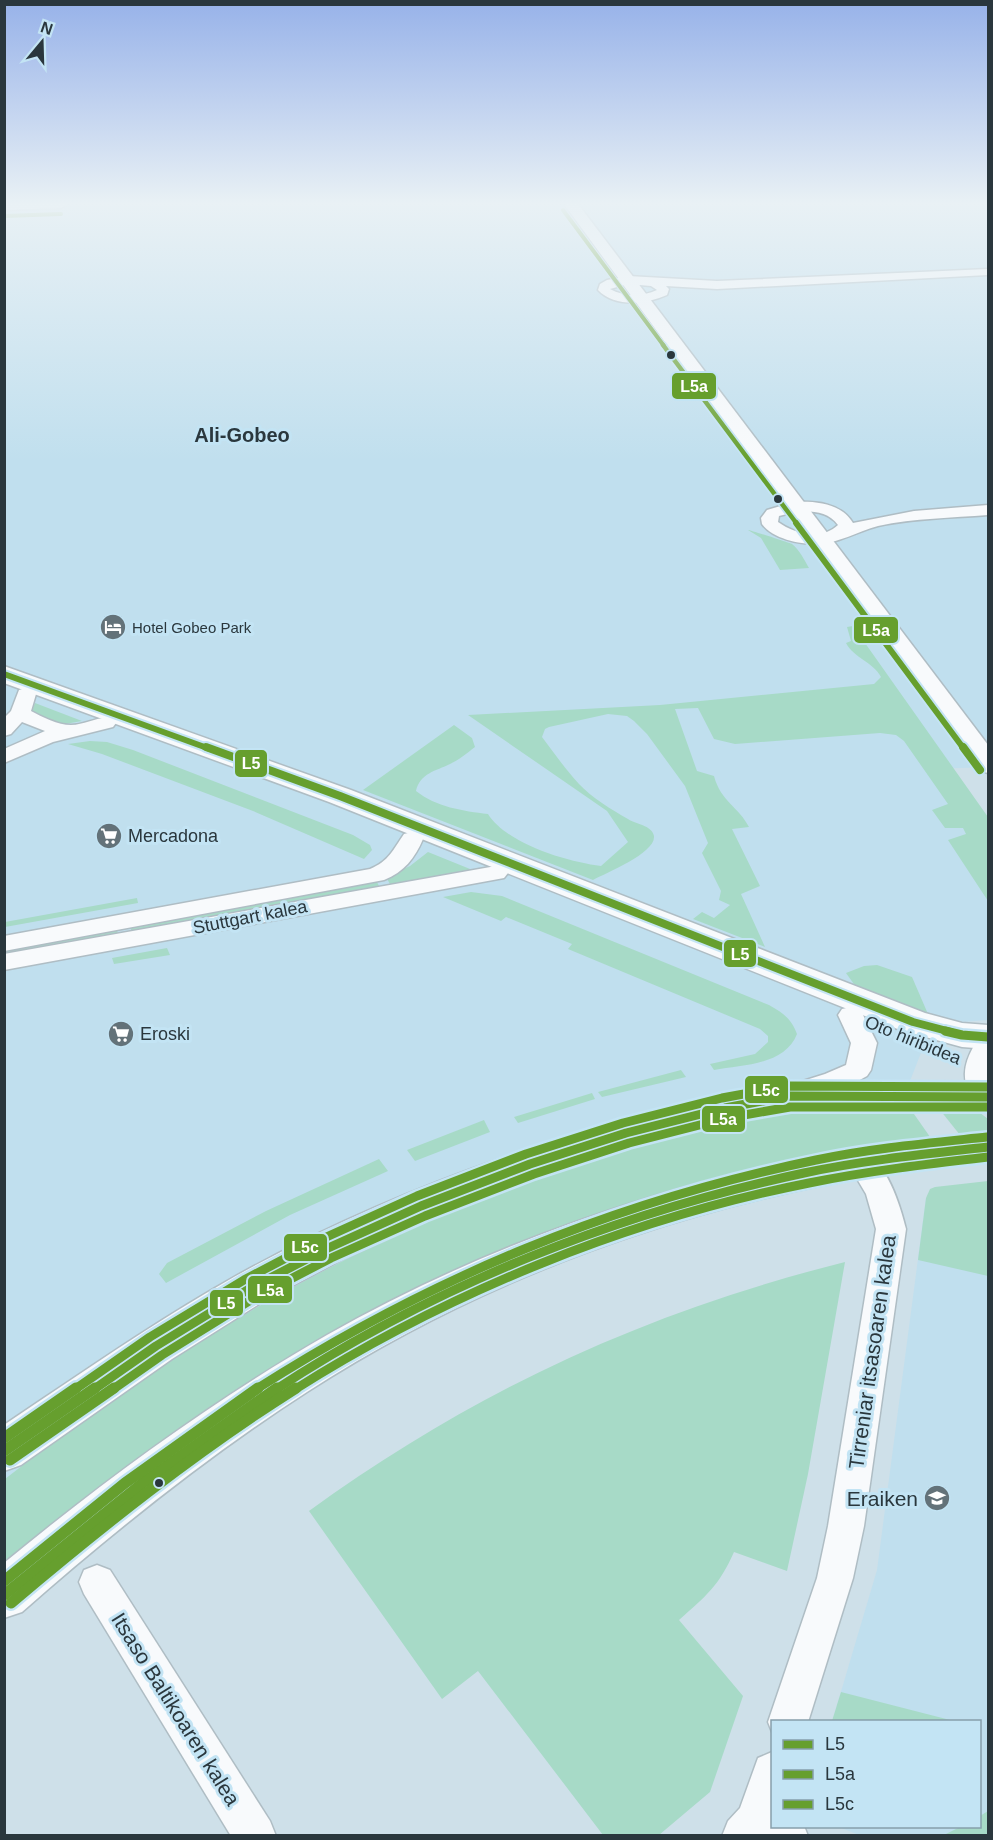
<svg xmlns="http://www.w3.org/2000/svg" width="993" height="1840" viewBox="0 0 993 1840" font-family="Helvetica,sans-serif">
<rect width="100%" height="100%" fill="#cee0e9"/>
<!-- built -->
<g fill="#c0dfee">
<polygon points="5,204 988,204 988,767 934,769 988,848 988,1020 962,1022 935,1017 892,1127 637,1171 5,1522"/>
<polygon points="926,1198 988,1211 988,1835 859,1835 839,1827 980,1826 980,1722 832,1722 877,1570"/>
</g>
<!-- green -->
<g fill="#a7dac7">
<path d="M748,530C750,530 790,543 792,544C799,549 805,561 809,568L780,570L761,538Z"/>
<path d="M853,626L988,817V901L948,840L966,834L963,828H945L932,810L948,804L904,741L896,735L880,733L735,744L714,739L698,708L675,709L697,771L714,776C721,802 739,807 749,827L732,829L760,886L741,894L765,947L693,919L702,912L714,918L730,905L719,900L721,891L702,853L708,843L685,786L647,734L634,721L627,716L608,714L549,727L545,729L542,737C554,753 566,770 579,784C591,797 612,810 628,819C635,824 652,825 654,836C656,853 606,873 593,880L363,790L454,725L472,738L475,747C467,753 459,760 450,764C436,771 420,773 416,791C436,807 463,811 488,814C507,844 567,862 601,866L628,842L607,811L468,715L660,705L874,684L881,677C873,662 854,658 846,643L851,641L847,627Z"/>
<polygon points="35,703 82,721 65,724 39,719 32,711"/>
<polygon points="90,741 107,742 133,750 353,835 370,845 372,850 364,859 253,811 102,754 68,744"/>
<polygon points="428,852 475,871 390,884 386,877 410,866"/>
<polygon points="376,880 379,886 131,932 131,927"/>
<path d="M471,892L502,896L769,1005C783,1013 791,1018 797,1034C785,1065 743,1065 714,1070L710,1064L755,1054L768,1042V1036L760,1029L568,949L572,944L506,917L501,921L443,897Z"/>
<polygon points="137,898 138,903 5,927 5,922"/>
<polygon points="117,929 118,935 5,955 5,950"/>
<polygon points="167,948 170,955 114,964 112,958"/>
<polygon points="877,965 912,977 928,1014 856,987 846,973 864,966"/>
<polygon points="681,1070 686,1077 602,1097 598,1092"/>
<polygon points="592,1093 595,1099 518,1123 514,1117"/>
<path d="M907,1104L935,1144L449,1284L5,1578V1479C187,1335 389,1220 612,1153C656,1140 702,1125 748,1118C800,1110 853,1107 907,1104Z"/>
<polygon points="936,1105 975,1109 988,1119 988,1137 964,1140"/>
<polygon points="484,1120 490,1132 415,1161 407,1150"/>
<polygon points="379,1159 388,1171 290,1215 166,1283 159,1274 167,1263 266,1211"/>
<polygon points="988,1181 988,1276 918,1260 926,1198 930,1189 935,1187"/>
<path d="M845,1262L808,1474L787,1571L734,1552C719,1586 706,1596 679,1620L743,1696L710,1792L659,1835H603L478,1671L442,1699L309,1511C476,1390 646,1312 845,1262Z"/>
<polygon points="841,1692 954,1721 832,1721"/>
<polygon points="988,1811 988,1835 944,1835 960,1827 980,1826 980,1816"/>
</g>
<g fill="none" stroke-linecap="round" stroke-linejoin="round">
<!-- street casing -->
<g stroke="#afbdc4" stroke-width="3">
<g id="street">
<path d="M988,269V275L717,289L666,286L669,289L667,295C647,304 615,308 598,290L600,284L607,280L628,276L717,281ZM628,284L651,286L657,290C642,297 624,297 610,289Z"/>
<path d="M794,502C816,501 841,503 853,523L914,511L988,505V515C952,518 915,518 878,526C858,531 838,544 816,544C799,544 773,539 762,524L761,518L767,510ZM795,512C811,511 828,511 838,525C821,541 795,534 778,522L779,516Z"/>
<path d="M26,688L33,690L36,694L31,711C42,717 58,725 71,725C86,725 99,715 113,719L116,723L113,727L53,742L4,763V749L45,731L22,722L11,734L4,736V718L11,711L19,690Z"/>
<path d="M412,832L420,834L423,839C415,858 404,872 384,880L4,951V936L370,869C389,861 393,850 404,834Z"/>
<polygon points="496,866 504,868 508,873 504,878 4,970 4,954"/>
<polygon points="851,1007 860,1009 877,1043 871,1070 867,1076 845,1088 807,1100 797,1102 787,1100 783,1093 787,1086 825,1074 846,1065 851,1043 838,1015 842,1009"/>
<path d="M861,1152C886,1159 900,1205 906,1229L864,1526L853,1578L808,1722H772V1732L768,1722L817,1578L828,1526L876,1229L866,1194L847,1162L851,1155Z"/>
<polygon points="97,1565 110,1570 270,1821 276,1836 231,1836 84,1594 79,1582 84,1570"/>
<polygon points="772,1752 772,1826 804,1826 808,1836 722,1836 728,1821 740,1808 758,1758"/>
</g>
</g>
<!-- secondary casing -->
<g stroke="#afbdc4" stroke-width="3">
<g id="secondary">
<polygon points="4,204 68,204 61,208 4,210"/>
<polygon points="564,204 578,204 988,745 988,773 978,770"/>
<polygon points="4,666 351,790 925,1013 962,1023 988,1025 988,1049 962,1047 900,1030 329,802 4,683"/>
<path d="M789,1083L988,1084V1110L789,1109L725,1121L633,1145L544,1174L435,1217L341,1260L264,1301L172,1359L21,1465L4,1471V1425C80,1374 154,1322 234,1277C405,1182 597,1118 789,1083Z"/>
<path d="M988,1133V1161C747,1184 512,1260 307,1392C206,1457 113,1532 22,1612L4,1618V1563C106,1479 212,1401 327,1335C524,1223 762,1150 988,1133Z"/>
</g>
</g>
<!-- primary casing -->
<g stroke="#afbdc4" stroke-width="3">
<path id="primary" d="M988,1041V1108L975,1104C961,1082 962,1066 975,1044Z"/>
</g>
<!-- street -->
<use href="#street" fill="#f8fafc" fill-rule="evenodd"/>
<!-- secondary -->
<use href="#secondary" fill="#f8fafc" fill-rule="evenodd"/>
<!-- primary -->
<use href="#primary" fill="#f8fafc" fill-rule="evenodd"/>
<!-- bus-1-far3 casing -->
<g stroke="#c3e4f4" stroke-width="10">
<polyline id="bus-1-far3" points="4,674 210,749"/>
</g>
<!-- bus-1-far2 casing -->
<g stroke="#c3e4f4" stroke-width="12">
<polyline id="bus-1-far2" points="206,747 340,796 913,1022 951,1032"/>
</g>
<!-- bus-1-far1 casing -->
<g stroke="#c3e4f4" stroke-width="14">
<g id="bus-1-far1">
<polyline points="945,1031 962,1035 988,1037"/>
<polyline points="93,1390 156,1346 249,1289 326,1249 421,1206 530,1164 626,1133 725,1108 789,1096 988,1097"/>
<path d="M275,1390C435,1285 617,1213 804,1173C865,1160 926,1154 988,1147"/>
</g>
</g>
<!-- bus-1 casing -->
<g stroke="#c3e4f4" stroke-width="16">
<g id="bus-1">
<polyline points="4,1451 95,1388"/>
<polyline points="4,1595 144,1482 277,1388"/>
</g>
</g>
<!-- bus-2-far5 casing -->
<g stroke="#c3e4f4" stroke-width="6">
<g id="bus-2-far5">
<polyline points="563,210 664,346"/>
<polyline points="4,216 61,214"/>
</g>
</g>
<!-- bus-2-far4 casing -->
<g stroke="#c3e4f4" stroke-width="8">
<polyline id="bus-2-far4" points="663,345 797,524"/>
</g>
<!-- bus-2-far3 casing -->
<g stroke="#c3e4f4" stroke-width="10">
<polyline id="bus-2-far3" points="796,523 964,749"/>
</g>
<!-- bus-2-far2 casing -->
<g stroke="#c3e4f4" stroke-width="12">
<polyline id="bus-2-far2" points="963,747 980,770"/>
</g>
<!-- bus-2-far1 casing -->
<g stroke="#c3e4f4" stroke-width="14">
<g id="bus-2-far1">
<polyline points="112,1390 162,1355 254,1298 331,1258 425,1216 534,1174 629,1143 727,1118 790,1107 988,1107"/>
<path d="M294,1390C449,1292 628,1219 809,1183C868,1171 928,1164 988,1157"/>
</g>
</g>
<!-- bus-2 casing -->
<g stroke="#c3e4f4" stroke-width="16">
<g id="bus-2">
<polyline points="10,1460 114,1388"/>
<path d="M11,1603C102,1526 195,1452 296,1388"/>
</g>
</g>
<!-- bus-3-far1 casing -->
<g stroke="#c3e4f4" stroke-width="14">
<g id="bus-3-far1">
<polyline points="74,1390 150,1337 244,1280 322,1239 417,1196 526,1154 623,1123 722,1098 787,1086 988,1087"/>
<path d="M255,1390C430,1278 613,1202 816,1160C872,1148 930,1143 987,1137"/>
</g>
</g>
<!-- bus-3 casing -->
<g stroke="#c3e4f4" stroke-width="16">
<g id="bus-3">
<polyline points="4,1438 76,1388"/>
<polyline points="4,1581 125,1483 258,1388"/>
</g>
</g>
<!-- bus-1-far3 -->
<use href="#bus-1-far3" stroke="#669f2e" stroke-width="6"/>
<!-- bus-1-far2 -->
<use href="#bus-1-far2" stroke="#669f2e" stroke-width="8"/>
<!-- bus-1-far1 -->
<use href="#bus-1-far1" stroke="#669f2e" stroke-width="9"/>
<!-- bus-1 -->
<use href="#bus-1" stroke="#669f2e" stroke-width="11"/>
<!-- bus-2-far5 -->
<use href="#bus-2-far5" stroke="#669f2e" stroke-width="4"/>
<!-- bus-2-far4 -->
<use href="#bus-2-far4" stroke="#669f2e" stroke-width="4.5"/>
<!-- bus-2-far3 -->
<use href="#bus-2-far3" stroke="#669f2e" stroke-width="6"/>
<!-- bus-2-far2 -->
<use href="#bus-2-far2" stroke="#669f2e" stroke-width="8"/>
<!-- bus-2-far1 -->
<use href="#bus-2-far1" stroke="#669f2e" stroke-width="9"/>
<!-- bus-2 -->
<use href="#bus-2" stroke="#669f2e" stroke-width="11"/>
<!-- bus-3-far1 -->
<use href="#bus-3-far1" stroke="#669f2e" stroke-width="9"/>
<!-- bus-3 -->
<use href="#bus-3" stroke="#669f2e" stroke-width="11"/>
</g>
<!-- sky -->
<linearGradient id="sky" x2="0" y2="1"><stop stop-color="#97b2e9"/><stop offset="0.44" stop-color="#e9f1f5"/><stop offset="1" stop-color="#e9f1f5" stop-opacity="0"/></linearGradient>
<rect width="993" height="462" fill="url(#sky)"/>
<!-- icons -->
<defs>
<g id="hotel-disc" transform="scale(1.35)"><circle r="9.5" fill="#637279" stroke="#c3e4f4"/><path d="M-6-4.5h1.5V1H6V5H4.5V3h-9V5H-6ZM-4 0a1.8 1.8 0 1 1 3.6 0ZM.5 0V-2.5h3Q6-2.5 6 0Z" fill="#fff"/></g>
<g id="supermarket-disc" transform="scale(1.35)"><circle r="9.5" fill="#637279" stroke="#c3e4f4"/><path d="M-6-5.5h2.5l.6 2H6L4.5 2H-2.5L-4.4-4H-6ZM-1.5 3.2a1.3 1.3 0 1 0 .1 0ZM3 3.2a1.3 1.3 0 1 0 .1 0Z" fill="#fff"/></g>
<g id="university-disc" transform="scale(1.35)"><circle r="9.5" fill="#637279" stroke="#c3e4f4"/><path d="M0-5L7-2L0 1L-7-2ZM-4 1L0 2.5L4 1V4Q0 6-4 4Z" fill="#fff"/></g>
</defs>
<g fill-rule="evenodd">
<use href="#hotel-disc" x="113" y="627"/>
<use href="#supermarket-disc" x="109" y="836"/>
<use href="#supermarket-disc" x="121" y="1034"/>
<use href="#university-disc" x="937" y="1498"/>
</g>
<!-- markers -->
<g fill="#2a373d" stroke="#c3e4f4" stroke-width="2">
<circle cx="671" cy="355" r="5"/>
<circle cx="778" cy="499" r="5"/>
<circle cx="159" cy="1483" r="5"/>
</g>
<g text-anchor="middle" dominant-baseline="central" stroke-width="6" stroke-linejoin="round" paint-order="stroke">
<!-- far-poi labels -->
<g font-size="15" fill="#2a373d" stroke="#c3e4f4" text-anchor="start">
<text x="132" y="627">Hotel Gobeo Park</text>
</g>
<!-- poi labels -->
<g font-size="18" fill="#2a373d" stroke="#c3e4f4" text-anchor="start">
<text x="128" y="836">Mercadona</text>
<text x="140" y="1034">Eroski</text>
</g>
<!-- street labels -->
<g font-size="18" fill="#2a373d" stroke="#c3e4f4">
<text transform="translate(250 917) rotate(-11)">Stuttgart kalea</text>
<text transform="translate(913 1040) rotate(22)">Oto hiribidea</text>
</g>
<!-- far-district labels -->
<g font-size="20" font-weight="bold" fill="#2a373d" stroke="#c3e4f4">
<text x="242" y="435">Ali-Gobeo</text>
</g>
<!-- near-street labels -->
<g font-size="21" fill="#2a373d" stroke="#c3e4f4">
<text transform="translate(872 1352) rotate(-82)">Tirreniar itsasoaren kalea</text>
<text transform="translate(176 1709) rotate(58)">Itsaso Baltikoaren kalea</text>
</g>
<!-- near-poi labels -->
<g font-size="21" fill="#2a373d" stroke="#c3e4f4" text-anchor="end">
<text x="918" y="1498">Eraiken</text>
</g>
</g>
<g stroke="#c3e4f4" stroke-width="2">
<rect x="671" y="372" width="46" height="28" rx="6" fill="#669f2e"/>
<rect x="853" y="616" width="46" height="28" rx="6" fill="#669f2e"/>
<rect x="234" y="749" width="34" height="29" rx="6" fill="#669f2e"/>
<rect x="723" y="939" width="34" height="29" rx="6" fill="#669f2e"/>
<rect x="744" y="1075" width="45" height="29" rx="6" fill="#669f2e"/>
<rect x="701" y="1105" width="45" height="28" rx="6" fill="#669f2e"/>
<rect x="283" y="1233" width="45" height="29" rx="6" fill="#669f2e"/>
<rect x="247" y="1275" width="46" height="29" rx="6" fill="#669f2e"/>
<rect x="209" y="1289" width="35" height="28" rx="6" fill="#669f2e"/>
</g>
<g font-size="16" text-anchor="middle" font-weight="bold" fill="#fff">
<text x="694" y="392">L5a</text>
<text x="876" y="636">L5a</text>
<text x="251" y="769">L5</text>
<text x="740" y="960">L5</text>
<text x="766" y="1096">L5c</text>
<text x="723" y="1125">L5a</text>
<text x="305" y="1253">L5c</text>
<text x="270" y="1296">L5a</text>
<text x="226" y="1309">L5</text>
</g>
<!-- border -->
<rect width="993" height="1840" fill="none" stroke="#2a373d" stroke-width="12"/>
<!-- legend -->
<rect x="771" y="1720" width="210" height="108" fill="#c3e4f4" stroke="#869fab" stroke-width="1.5"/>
<rect x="783" y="1740" width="30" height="9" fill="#669f2e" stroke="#869fab" stroke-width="1.5"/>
<text x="825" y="1750" font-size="18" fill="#2a373d">L5</text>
<rect x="783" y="1770" width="30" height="9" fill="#669f2e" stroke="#869fab" stroke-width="1.5"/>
<text x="825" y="1780" font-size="18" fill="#2a373d">L5a</text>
<rect x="783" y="1800" width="30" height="9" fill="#669f2e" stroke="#869fab" stroke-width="1.5"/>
<text x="825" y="1810" font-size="18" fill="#2a373d">L5c</text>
<!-- north arrow -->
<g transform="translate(42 42) rotate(19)" stroke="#c3e4f4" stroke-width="4.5" paint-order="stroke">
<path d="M0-4.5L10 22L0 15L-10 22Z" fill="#2a373d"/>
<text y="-9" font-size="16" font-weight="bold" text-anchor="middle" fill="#2a373d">N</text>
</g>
</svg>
